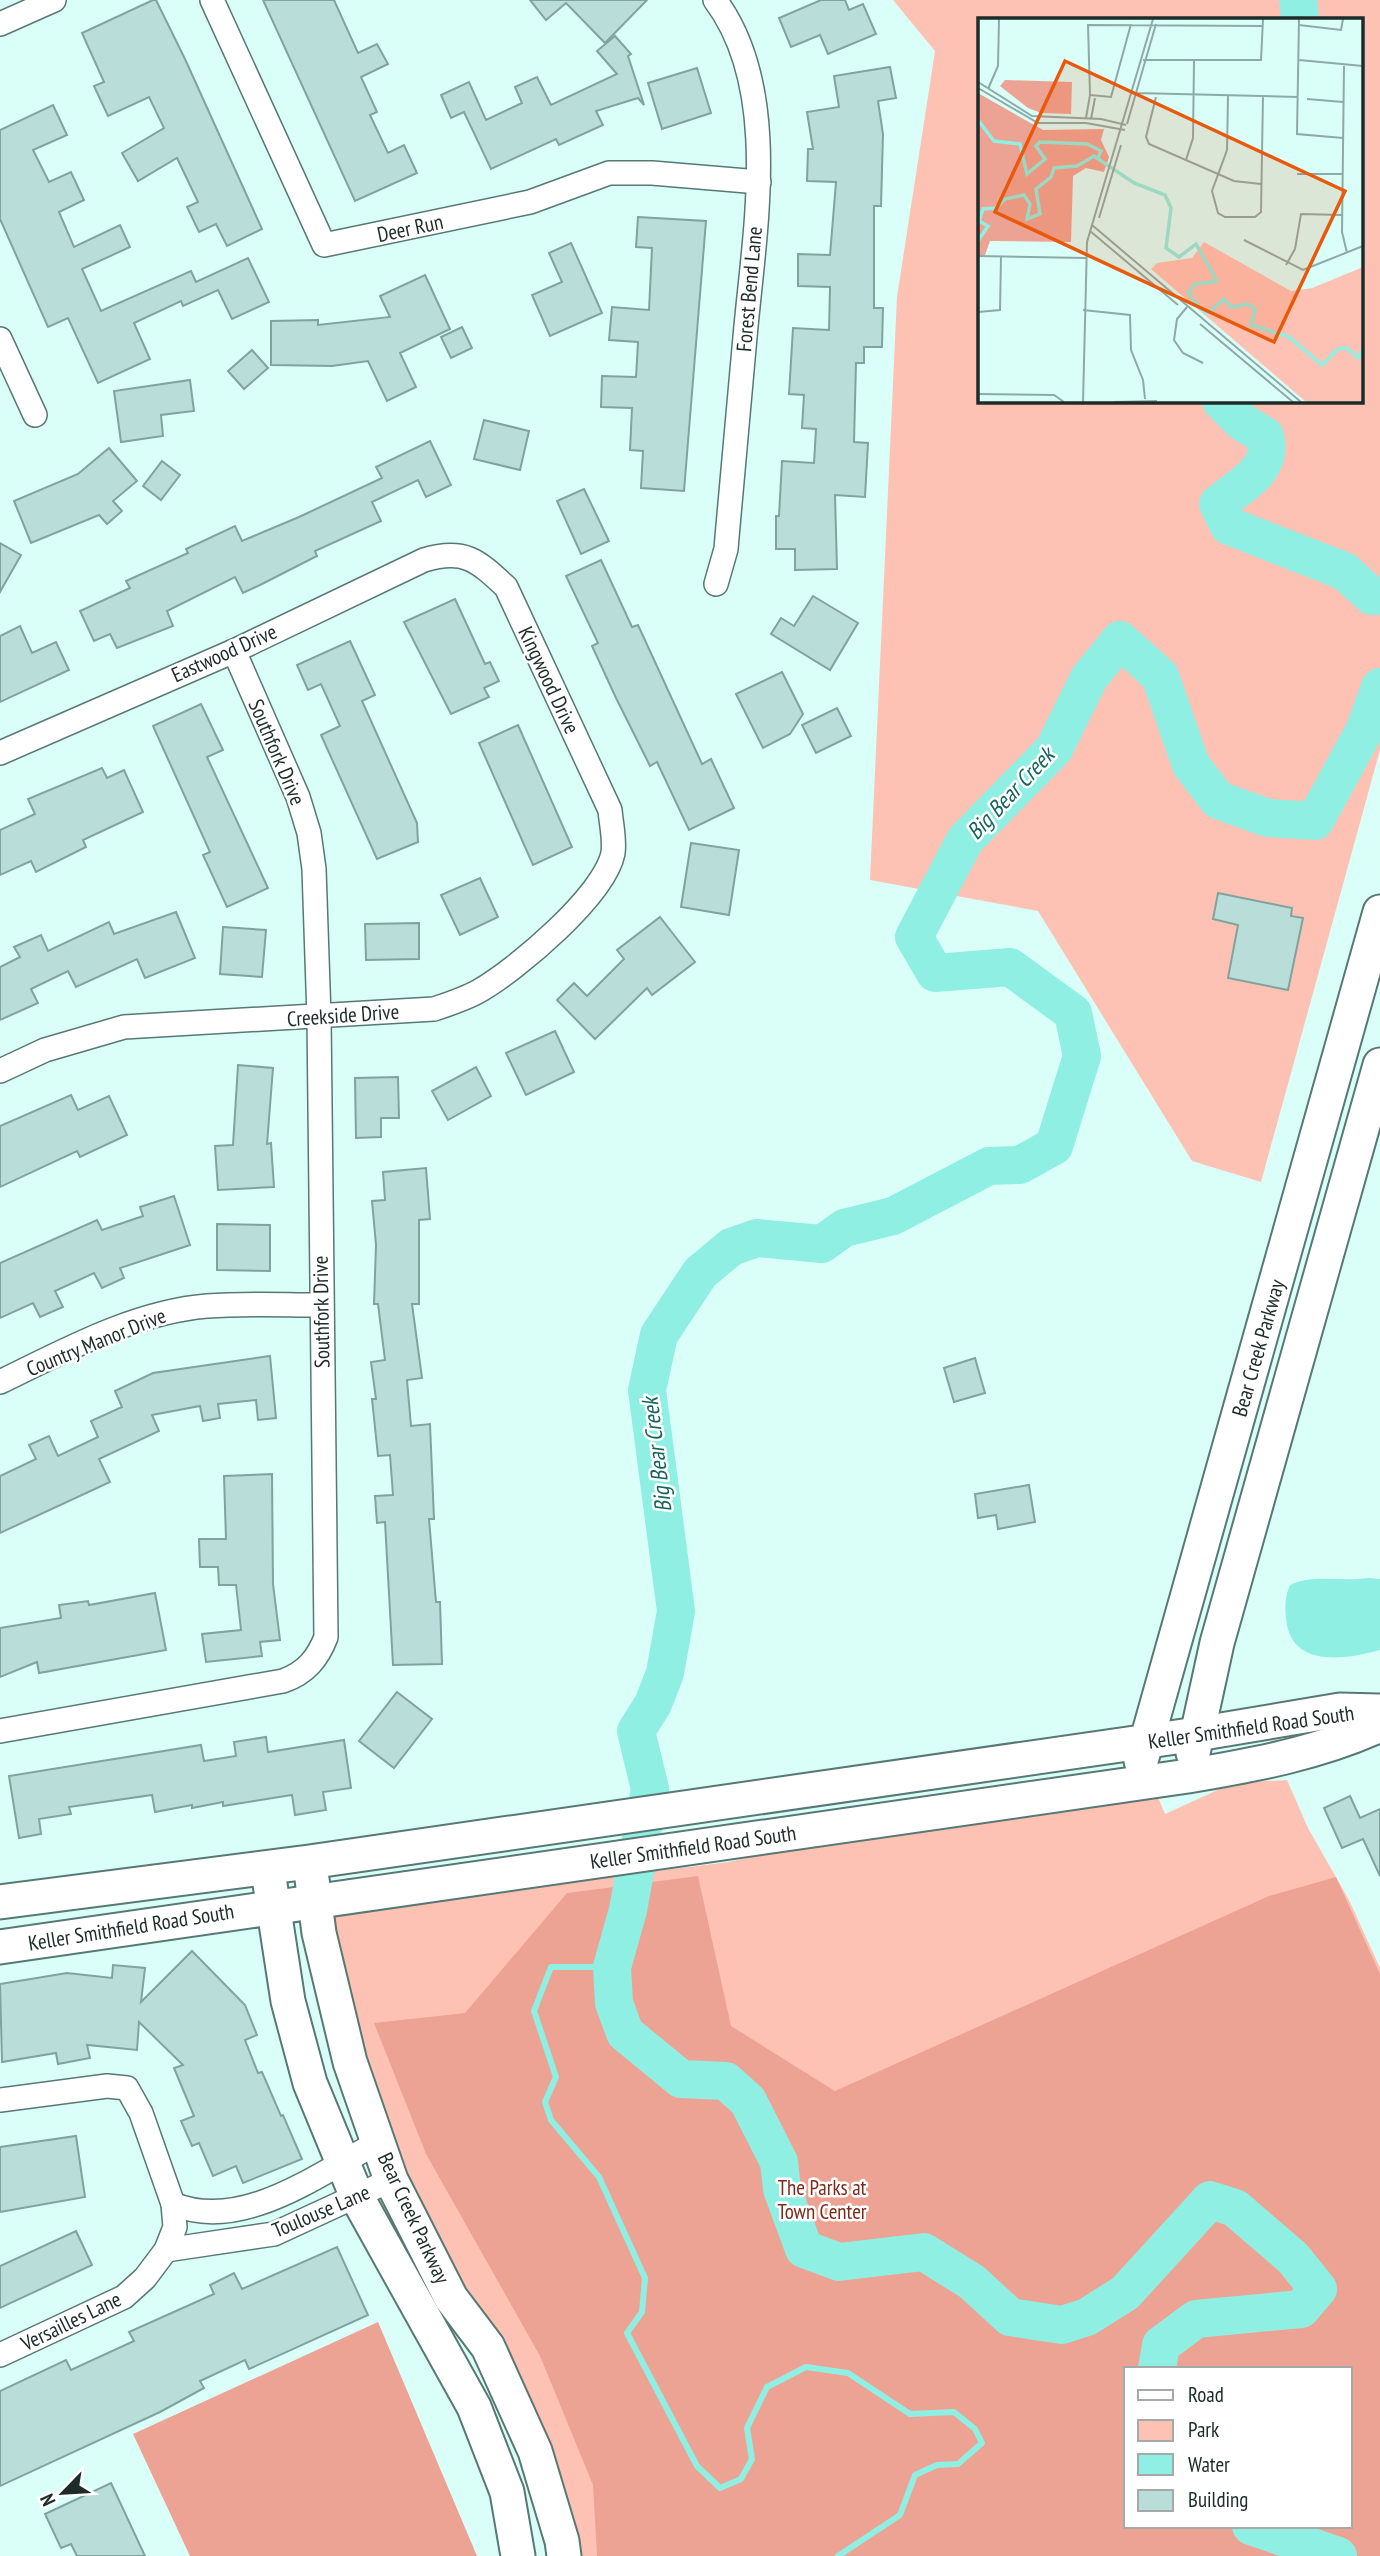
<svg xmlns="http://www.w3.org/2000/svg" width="1380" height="2556" viewBox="0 0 1380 2556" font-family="'PT Sans Narrow',sans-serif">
<rect width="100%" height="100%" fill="#dafff9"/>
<!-- green -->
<g fill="#fec2b5" fill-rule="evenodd">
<path d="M893,0H1380V750L1261,1182L1192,1161L1038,911L870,880L897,297L935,51ZM979,19H1361V401H979Z"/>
<path d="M1149,1776L1165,1814L1233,1783L1287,1780L1308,1828L1349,1900L1380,1968V2556H572L537,2415L510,2355L458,2286L416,2200L374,2095L330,1919L360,1908L729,1862L960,1809ZM1126,2369H1350V2526H1126Z"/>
</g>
<!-- forest -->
<g fill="#eda393" fill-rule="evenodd">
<path d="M698,1876L731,2026L835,2091L1269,1896L1336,1877L1380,1974V2556H597L593,2485L540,2356L426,2154L374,2023L465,2013L567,1893ZM1126,2369H1350V2526H1126Z"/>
<polygon points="378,2322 477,2556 190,2556 133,2434"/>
</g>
<!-- water -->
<path fill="#90efe3" d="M1368,1578L1380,1579V1650C1344,1660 1290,1668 1286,1618C1285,1605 1285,1597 1290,1585C1312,1574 1343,1582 1368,1578Z"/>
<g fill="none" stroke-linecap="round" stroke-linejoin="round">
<!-- stream -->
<polyline stroke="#90efe3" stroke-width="6" points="612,1967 551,1967 534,2011 556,2077 545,2102 551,2120 599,2177 645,2278 642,2312 627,2333 697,2466 720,2488 741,2479 752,2459 747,2428 767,2387 806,2367 848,2373 910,2414 954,2412 975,2429 982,2443 958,2464 937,2465 915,2475 900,2515 838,2556"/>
<!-- river -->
<g stroke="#90efe3" stroke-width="38">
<polyline points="1298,0 1300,19"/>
<path d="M1221,401L1242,422L1265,436C1274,470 1242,484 1218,504L1229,526L1344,571L1372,596H1380"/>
<polyline points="1157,2369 1161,2345 1196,2319 1301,2309 1318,2289 1293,2258 1235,2208 1210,2200 1125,2293 1087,2317 1062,2325 1010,2317 972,2282 924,2252 839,2262 804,2249 782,2189 779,2162 748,2101 726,2081 681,2079 625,2033 614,2003 612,1967 628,1910 650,1789 636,1731 653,1704 665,1673 676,1611 647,1390 659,1335 700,1273 731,1247 757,1238 822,1244 844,1228 893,1216 989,1166 1020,1165 1054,1146 1082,1056 1073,1013 1010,967 935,973 914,937 965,840 1054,749 1089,678 1120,640 1160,676 1191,765 1218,800 1268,818 1315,821 1365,729 1380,687"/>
<polyline points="1251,2526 1338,2556"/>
</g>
</g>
<!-- building -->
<g fill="#b9ddd8" stroke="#80a39e" stroke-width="2">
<polygon points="153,0 156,0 185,59 262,229 227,246 216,224 199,232 187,207 198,202 177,158 138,181 122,153 164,128 149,97 108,116 94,86 104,82 82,33"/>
<polygon points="263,0 334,0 358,53 377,44 388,64 361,77 377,112 370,115 388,153 404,145 417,173 355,201"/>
<polygon points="530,0 647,0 605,43 566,3 546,20"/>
<polygon points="821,0 845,0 849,10 863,4 876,34 828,54 820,35 791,47 779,18"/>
<polygon points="615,36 631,54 628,56 644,105 638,98 596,111 603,125 559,145 556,139 491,169 464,112 451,118 441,95 469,82 486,120 522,103 515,87 537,77 551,105 617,74 597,51"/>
<polygon points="890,67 896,98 878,101 883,134 881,206 874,206 874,308 883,308 882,347 864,347 864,363 856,363 854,442 868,443 865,497 835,495 837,569 795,570 795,549 776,549 776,516 779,516 782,461 814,463 816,429 802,428 804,395 789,394 793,328 829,330 830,287 798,286 798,254 830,255 836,182 807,181 808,149 813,149 807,112 839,107 834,76"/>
<polygon points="697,68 711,113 662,129 648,83"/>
<polygon points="53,105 67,135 33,150 49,182 71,172 84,200 59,212 74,247 120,225 130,247 82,269 101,311 191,271 196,282 248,258 269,302 232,319 218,290 183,306 181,301 134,323 150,359 98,383 68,318 48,327 0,219 0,130"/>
<polygon points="638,217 706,221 684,491 641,488 643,451 630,450 632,408 601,407 602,376 636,377 638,342 609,340 612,307 649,310 652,248 636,247"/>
<polygon points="571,243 602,313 550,336 532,295 562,282 549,253"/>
<polygon points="425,275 450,329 400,353 416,387 387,401 368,361 332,366 271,365 271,321 318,320 318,325 390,317 380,296"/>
<polygon points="462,327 472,348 451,358 441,337"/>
<polygon points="252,350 268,368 244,389 228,371"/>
<polygon points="190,380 194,411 161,415 163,436 121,442 114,391"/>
<polygon points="484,420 529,431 520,470 474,459"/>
<polygon points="430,441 451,485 426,497 418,480 372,502 381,521 315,551 317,556 262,584 243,593 235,577 167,611 173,626 117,648 110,634 94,641 80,611 130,588 126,581 188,553 186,549 235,526 242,541 299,517 382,478 376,467"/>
<polygon points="109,448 137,481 113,501 122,511 107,524 99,515 31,543 14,501 78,474"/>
<polygon points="162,461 180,475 161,500 143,486"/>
<polygon points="584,489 609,541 581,554 557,501"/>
<polygon points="0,543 21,555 0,592"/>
<polygon points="601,560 632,627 638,625 702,764 711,759 734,808 689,830 657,762 650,766 616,698 592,646 598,643 566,576"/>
<polygon points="813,596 858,623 830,670 771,634 781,618 794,626"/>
<polygon points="455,599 485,664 490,662 499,681 484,688 489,697 451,714 404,622"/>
<polygon points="20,626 32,653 56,642 69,670 0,702 0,636"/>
<polygon points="350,641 375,695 362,701 417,823 418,842 377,859 321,735 340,726 321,684 308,690 297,665"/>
<polygon points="782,672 803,714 790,734 763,748 736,694"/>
<polygon points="201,704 223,750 207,757 268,888 227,907 203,855 210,852 153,726"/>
<polygon points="837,708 851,736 816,753 802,725"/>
<polygon points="518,725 572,847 533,865 479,743"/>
<polygon points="102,768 107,778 124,770 143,812 83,840 86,847 36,872 31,861 0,875 0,830 35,814 28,799"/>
<polygon points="691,843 739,850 729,915 681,907"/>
<polygon points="480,878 498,917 460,935 441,895"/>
<polygon points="1218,893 1292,908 1291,916 1303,918 1288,990 1228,978 1238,925 1213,919"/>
<polygon points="176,912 195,958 145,978 137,959 76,987 68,971 31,989 38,1003 0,1020 0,967 20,957 14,947 41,935 48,951 109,922 114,934"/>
<polygon points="660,917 695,962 652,995 647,988 595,1039 557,1000 574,983 587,996 624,959 617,950"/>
<polygon points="419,923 419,959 366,960 365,924"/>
<polygon points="223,927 266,930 262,977 220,974"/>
<polygon points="555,1031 574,1072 526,1095 506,1053"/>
<polygon points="238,1065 273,1068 267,1144 271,1143 274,1187 218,1190 215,1146 233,1145"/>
<polygon points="476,1067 491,1096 448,1120 432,1091"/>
<polygon points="398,1077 399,1118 381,1118 381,1137 356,1138 355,1078"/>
<polygon points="71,1095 78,1110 109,1096 127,1135 80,1157 77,1151 0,1187 0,1126"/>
<polygon points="426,1168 430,1219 419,1220 419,1304 412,1304 422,1378 407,1380 411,1426 430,1424 434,1519 429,1519 436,1602 440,1602 442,1664 393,1665 385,1522 377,1523 375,1496 393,1495 390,1455 378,1456 372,1399 376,1399 371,1362 385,1360 378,1304 374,1304 376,1245 372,1201 385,1200 383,1172"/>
<polygon points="174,1196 190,1245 120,1268 124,1278 102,1288 94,1273 55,1291 63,1307 40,1317 33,1303 0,1318 0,1263 97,1220 102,1230 143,1216 140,1207"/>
<polygon points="217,1224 270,1225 270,1271 217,1270"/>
<polygon points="270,1356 276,1418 258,1420 256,1400 218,1404 220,1418 203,1421 200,1406 152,1415 159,1431 99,1459 110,1482 0,1533 0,1476 36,1459 29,1445 49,1436 58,1456 98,1437 91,1421 122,1407 115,1391 153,1373"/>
<polygon points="975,1358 985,1393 954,1402 944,1368"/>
<polygon points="272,1474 273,1584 280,1640 260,1642 262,1656 206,1662 202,1634 241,1630 236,1585 219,1585 218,1567 200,1567 199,1539 226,1539 224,1476"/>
<polygon points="1029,1485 1035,1522 998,1529 996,1515 978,1518 975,1494"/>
<polygon points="155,1593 166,1650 39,1673 37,1662 0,1677 0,1628 61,1618 59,1605 88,1601 89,1605"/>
<polygon points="397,1692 432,1719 394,1768 359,1741"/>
<polygon points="266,1737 268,1752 344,1740 351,1788 323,1792 326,1810 295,1815 292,1795 223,1806 223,1802 192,1808 192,1805 155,1812 152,1795 69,1807 71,1814 39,1819 41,1834 19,1838 9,1776 201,1745 204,1761 236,1756 234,1742"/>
<polygon points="1350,1796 1360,1818 1380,1809 1380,1876 1363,1839 1342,1848 1324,1808"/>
<polygon points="192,1951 245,2005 257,2035 245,2040 258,2073 262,2072 281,2116 283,2115 302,2159 243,2183 236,2166 213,2176 199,2143 192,2146 181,2121 194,2116 174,2068 183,2065 139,2022 137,2050 87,2045 90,2058 58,2064 56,2053 2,2062 0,1984 67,1973 112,1978 113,1965 145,1968 141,2002"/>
<polygon points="76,2136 85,2197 0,2212 0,2147"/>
<polygon points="76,2231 92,2265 0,2308 0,2266"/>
<polygon points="337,2247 368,2315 249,2369 245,2360 200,2381 204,2388 160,2412 0,2486 0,2391 66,2360 71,2370 134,2341 129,2332 214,2294 210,2285 234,2273 242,2289"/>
<polygon points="111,2483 145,2556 77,2556 71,2544 61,2548 45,2514"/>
</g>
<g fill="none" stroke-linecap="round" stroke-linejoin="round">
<!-- minor casing -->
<g stroke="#577873" stroke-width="26">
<g id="minor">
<polyline points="212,0 324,245 530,202 609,173 652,173 759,182"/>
<path d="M715,0C782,89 754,233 745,337C739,407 732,478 726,549L716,584"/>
<polyline points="0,24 54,0"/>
<polyline points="0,339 35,415"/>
<path d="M0,753L234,651L424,560C464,548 477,560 506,587L610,810C611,823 615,839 613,853C605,895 516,970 479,991C465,999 449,1004 434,1009L124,1027L45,1050L0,1071"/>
<path d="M0,1382C64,1351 134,1312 207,1306C244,1303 283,1305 321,1305"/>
<path d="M0,1731L283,1681C306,1673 318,1658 326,1637L319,1017L314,869L309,833L298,797L234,651"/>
<polyline points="0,2100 107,2086 127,2088 141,2113 173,2204 175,2227 166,2250 145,2278 124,2297 0,2355"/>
<path d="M173,2204C243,2233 319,2173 379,2142"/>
<polyline points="166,2250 274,2234 391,2180"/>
</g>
</g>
<!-- secondary casing -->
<g stroke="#577873" stroke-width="37">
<g id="secondary">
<polyline points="1193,1753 1217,1643 1380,1065"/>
<polyline points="1141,1761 1380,912"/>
<polyline points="312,1879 319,1933 350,2062 391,2180 451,2298 488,2347 535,2451 562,2541 564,2556"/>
<polyline points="270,1884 288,2001 310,2083 357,2197 474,2407 507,2492 518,2556"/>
<polyline points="0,1902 309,1862 1197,1734 1340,1710 1380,1711"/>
<path d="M0,1947L1188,1776C1253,1765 1320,1753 1380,1725"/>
</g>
</g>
<!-- minor -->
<use href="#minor" stroke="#fff" stroke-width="23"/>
<!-- secondary -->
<use href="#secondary" stroke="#fff" stroke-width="33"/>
</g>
<g text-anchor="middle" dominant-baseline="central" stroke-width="5" stroke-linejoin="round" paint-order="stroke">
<!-- street labels -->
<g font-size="21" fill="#1d2b29" stroke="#fff">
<text transform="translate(410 228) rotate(-12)">Deer Run</text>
<text transform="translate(749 289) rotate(-85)">Forest Bend Lane</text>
<text transform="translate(224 653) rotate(-24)">Eastwood Drive</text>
<text transform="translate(549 680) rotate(65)">Kingwood Drive</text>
<text transform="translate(277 752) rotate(67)">Southfork Drive</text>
<text transform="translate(343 1015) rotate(-4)">Creekside Drive</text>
<text transform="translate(321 1312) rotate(-91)">Southfork Drive</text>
<text transform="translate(96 1342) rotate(-22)">Country Manor Drive</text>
<text transform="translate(1258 1348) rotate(-74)">Bear Creek Parkway</text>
<text transform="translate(1251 1727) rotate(-8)">Keller Smithfield Road South</text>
<text transform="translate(693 1847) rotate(-8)">Keller Smithfield Road South</text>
<text transform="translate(131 1927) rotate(-9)">Keller Smithfield Road South</text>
<text transform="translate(321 2211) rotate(-23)">Toulouse Lane</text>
<text transform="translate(414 2218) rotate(65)">Bear Creek Parkway</text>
<text transform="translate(71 2321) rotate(-26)">Versailles Lane</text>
</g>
<!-- park labels -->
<g font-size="21" fill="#7f2919" stroke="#fff">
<text x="822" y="2187">The Parks at<tspan x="822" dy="24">Town Center</tspan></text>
</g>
<!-- water labels -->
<g font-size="23" font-style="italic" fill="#16645d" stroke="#fff">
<text transform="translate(1010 793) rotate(-47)">Big Bear Creek</text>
<text transform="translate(656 1455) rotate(-97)">Big Bear Creek</text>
</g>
</g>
<!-- overview -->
<g transform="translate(978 18)">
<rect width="385" height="385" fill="#dafff9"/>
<path d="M226,224L313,273L334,270L385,249V384H328L173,251L179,245L214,240Z" fill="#fec2b5"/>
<path d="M27,62L94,64L93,96L63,95L50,90L22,68ZM0,75L65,112L126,111L123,122L131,139L126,154L108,150L95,158L93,224L12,223L7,237H0Z" fill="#eda393"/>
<path fill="none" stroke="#90efe3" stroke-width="3.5" d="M0,102L16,123L42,126L49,156L67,141L58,128L62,124L109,126L123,133L120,140M0,223L10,208L1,203L5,191L18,190L27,181L46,177L52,186L49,201L62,196L58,171L73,159L76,150L99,148L116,138L156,165L187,177L193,190L188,230L201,239L218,226L239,263L217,266L210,275L225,293L230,295L246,281L253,289L270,286L277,291L273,307L311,319L344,347L360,331L369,330L380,340L385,330"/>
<path fill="none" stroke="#8eaaa6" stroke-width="2" d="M321,1L319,116L365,120M321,7L363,12L365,1M165,42H283L285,1M321,42L385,48M366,48L364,214L369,235M0,64L54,98L123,101L148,107M0,70L60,105H108L147,112M10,71L20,48L21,1M158,75L320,79M112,77L110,7L284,8M112,77L133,79L153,6M250,78L249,132L234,173L240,195L247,199H277L283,194L285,78M178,79L168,119L171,126L256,163L283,166M329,81L365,84M108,100L112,77M113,101L117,80M149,106L178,6M208,142L215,120L216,43M319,156H364M121,200L143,127M114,207L323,384M112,213L200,287M266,222L325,252L385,228M0,238L108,240M308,247L317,231L323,196L364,197M209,289L199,301L196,322L205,335L225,345M105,292L152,297L153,332L165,362L167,381M0,294L22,292L23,239M222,306L315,384M0,376L76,377L86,384M105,384L109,224L175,1M136,384L179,383"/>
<path fill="#e8590c" fill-opacity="0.15" stroke="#e8590c" stroke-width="3.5" d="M87,43L367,173L296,324L17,194Z"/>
<rect width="385" height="385" fill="none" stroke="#1d2b29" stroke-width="3.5"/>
</g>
<!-- legend -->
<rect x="1124" y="2367" width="228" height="161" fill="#ffffff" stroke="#a5aaa9" stroke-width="2"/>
<rect x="1138" y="2390" width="35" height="10" fill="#ffffff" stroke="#a5aaa9" stroke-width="2"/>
<text x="1188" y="2402" font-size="21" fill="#1d2b29">Road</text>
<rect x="1138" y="2420" width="35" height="21" fill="#fec2b5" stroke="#a5aaa9" stroke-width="2"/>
<text x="1188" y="2437" font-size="21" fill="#1d2b29">Park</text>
<rect x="1138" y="2454" width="35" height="21" fill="#90efe3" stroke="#a5aaa9" stroke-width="2"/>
<text x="1188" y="2472" font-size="21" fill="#1d2b29">Water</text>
<rect x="1138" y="2490" width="35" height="21" fill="#b9ddd8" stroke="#a5aaa9" stroke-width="2"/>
<text x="1188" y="2507" font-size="21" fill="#1d2b29">Building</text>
<!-- north arrow -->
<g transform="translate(63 2493) rotate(245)" stroke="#ffffff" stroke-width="5" paint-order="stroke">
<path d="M0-5L12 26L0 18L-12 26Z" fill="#1d2b29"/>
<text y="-10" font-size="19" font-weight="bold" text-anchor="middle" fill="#1d2b29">N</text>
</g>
</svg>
